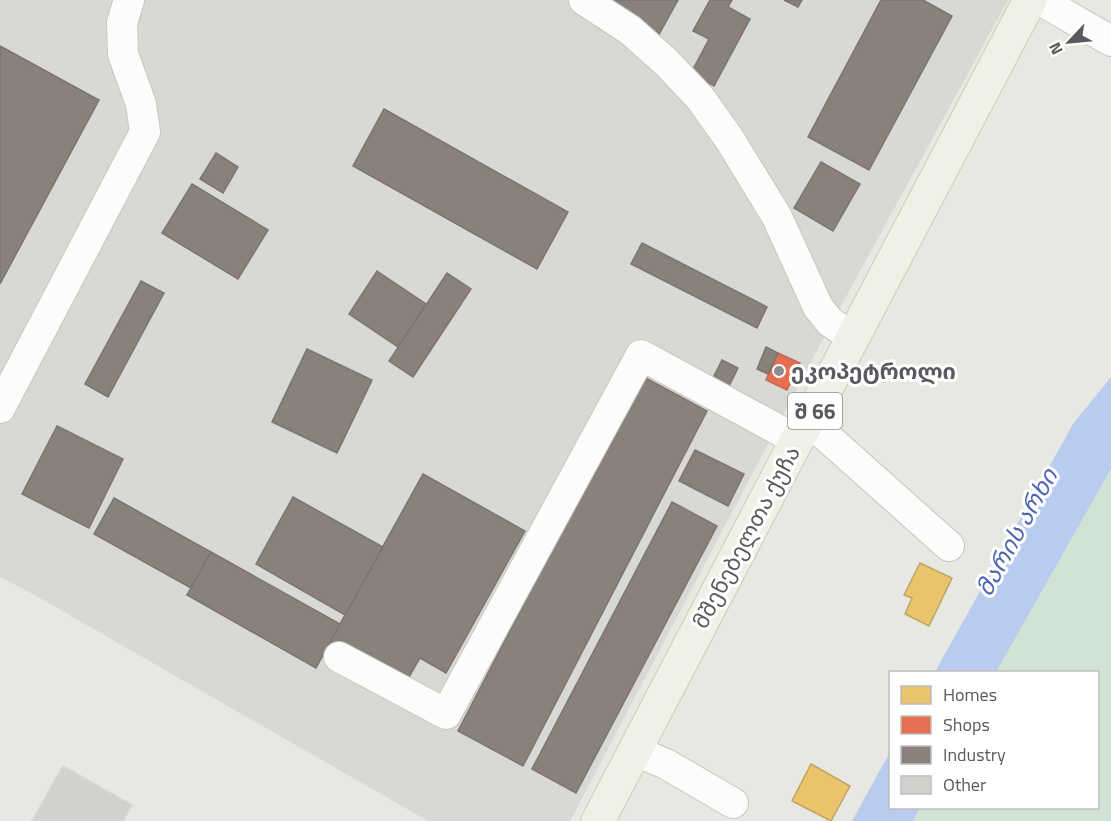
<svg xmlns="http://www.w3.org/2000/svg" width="1111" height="821" viewBox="0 0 1111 821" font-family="'Titillium Web','Noto Sans Georgian',sans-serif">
<rect width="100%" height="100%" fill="#e8e8e2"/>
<!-- industrial -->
<polygon fill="#d9d9d3" points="0,0 1008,0 823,339 570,821 428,821 31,593 0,577"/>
<!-- green -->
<polygon fill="#d1e3d3" points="1111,469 1111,821 913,821 920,808 1098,808 1098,672 996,672"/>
<!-- water -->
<g fill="#b9cbef">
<polygon points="1111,377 1111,469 996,672 935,672 1073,424"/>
<polygon points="890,752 890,808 920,808 913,821 852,821"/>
</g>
<!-- homes -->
<g fill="#e9c46a" stroke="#bea467" stroke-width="1.5">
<polygon points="920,563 952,578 929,626 905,614 912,598 904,595"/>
<polygon points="811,764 850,786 831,821 792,801"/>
</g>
<!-- shops -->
<polygon fill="#e76f51" stroke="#bc6955" stroke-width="1.5" points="778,353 800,363 787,390 766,380"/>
<!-- industry -->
<g fill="#8a817c" stroke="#7b7573" stroke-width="1.5">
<polygon points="602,0 678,0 657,38"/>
<polygon points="710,0 732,0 728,7 750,19 714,86 691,73 709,39 693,31"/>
<polygon points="784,0 802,0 798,7"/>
<polygon points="881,0 923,0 952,16 869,170 808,137"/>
<polygon points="0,46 99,100 0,284"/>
<polygon points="384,109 568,212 537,269 353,166"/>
<polygon points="216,153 238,167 223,193 200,179"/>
<polygon points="821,162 860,184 833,231 794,208"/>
<polygon points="192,184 268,230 238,279 162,233"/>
<polygon points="642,243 767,307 757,328 631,264"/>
<polygon points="377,271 426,304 398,347 349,314"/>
<polygon points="447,273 471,289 413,377 389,361"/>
<polygon points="141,281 164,293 108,397 85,384"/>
<polygon points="766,347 778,353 768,374 757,369"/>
<polygon points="307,349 372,380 337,453 272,422"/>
<polygon points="722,360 738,368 727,390 711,382"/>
<polygon points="642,376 707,411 523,766 458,731"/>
<polygon points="57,426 123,459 89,528 22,494"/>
<polygon points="695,450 744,474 728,506 679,481"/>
<polygon points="423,474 525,531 446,673 420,658 405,684 330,642"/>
<polygon points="293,497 383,547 345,615 256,564"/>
<polygon points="114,498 211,552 191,588 94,534"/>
<polygon points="672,502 717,526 576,793 532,769"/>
<polygon points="211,552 340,624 316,668 187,595"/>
</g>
<!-- building -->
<polygon fill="#d1d1cd" stroke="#d7d7d2" stroke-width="1.5" points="63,766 132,805 123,821 32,821"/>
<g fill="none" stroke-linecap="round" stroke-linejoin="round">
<!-- minor casing -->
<g stroke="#c6c6c5" stroke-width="32">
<g id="minor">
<polyline points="584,0 630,30 666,62 701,99 730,140 777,217 818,307 830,322 853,337"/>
<polyline points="1040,0 1111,41"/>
<polyline points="0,408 145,132 141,104 123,54 122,23 129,0"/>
<polyline points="809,421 949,546"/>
<polyline points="339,657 446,714 641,355 797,440"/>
<polyline points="635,751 666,764 733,803"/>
</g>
</g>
<!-- major casing -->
<g stroke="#cdccb3" stroke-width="35">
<polyline id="major" points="598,821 797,440 827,387 1030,0"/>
</g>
<!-- minor -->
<use href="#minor" stroke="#fcfcfb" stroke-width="30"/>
<!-- major -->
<use href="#major" stroke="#f0f0e6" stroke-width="33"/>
</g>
<!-- markers -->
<circle fill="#8b8c8d" stroke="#fff" stroke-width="2" cx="779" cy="371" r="6"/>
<g text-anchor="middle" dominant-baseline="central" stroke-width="6" stroke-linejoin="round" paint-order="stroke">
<!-- shield labels -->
<rect fill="#fff" stroke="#8b8c8f" stroke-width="1.5" x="788" y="393" width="54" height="36" rx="4.5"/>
<g font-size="21" font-weight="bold" fill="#595a5f">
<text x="815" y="411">შ 66</text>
</g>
<!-- poi labels -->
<g font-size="22" font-weight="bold" fill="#595a5f" stroke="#fff" text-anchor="start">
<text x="791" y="371">ეკოპეტროლი</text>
</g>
<!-- street labels -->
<g font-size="22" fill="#595a5f" stroke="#fff">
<text transform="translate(746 537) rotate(-62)">მშენებელთა ქუჩა</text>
</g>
<!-- water labels -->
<g font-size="24" font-style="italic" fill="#4c66b4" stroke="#fff">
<text transform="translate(1016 532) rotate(-61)">მარის არხი</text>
</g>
</g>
<!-- legend -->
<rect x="889" y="671" width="210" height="138" fill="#ffffff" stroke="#bdbdbf" stroke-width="1.5"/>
<rect x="901" y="686" width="30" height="18" fill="#e9c46a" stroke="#bdbdbf" stroke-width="1.5"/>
<text x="943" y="701" font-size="18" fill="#595a5f">Homes</text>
<rect x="901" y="716" width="30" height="18" fill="#e76f51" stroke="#bdbdbf" stroke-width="1.5"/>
<text x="943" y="731" font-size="18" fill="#595a5f">Shops</text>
<rect x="901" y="746" width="30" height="18" fill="#8a817c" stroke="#bdbdbf" stroke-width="1.5"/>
<text x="943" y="761" font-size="18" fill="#595a5f">Industry</text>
<rect x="901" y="776" width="30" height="18" fill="#d1d1cd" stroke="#bdbdbf" stroke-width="1.5"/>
<text x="943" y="791" font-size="18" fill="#595a5f">Other</text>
<!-- north arrow -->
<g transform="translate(1069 42) rotate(244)" stroke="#ffffff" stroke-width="4.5" paint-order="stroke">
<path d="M0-4.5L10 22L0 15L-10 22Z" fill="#595a5f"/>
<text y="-9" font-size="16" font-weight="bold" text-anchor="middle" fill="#595a5f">N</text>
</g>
</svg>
